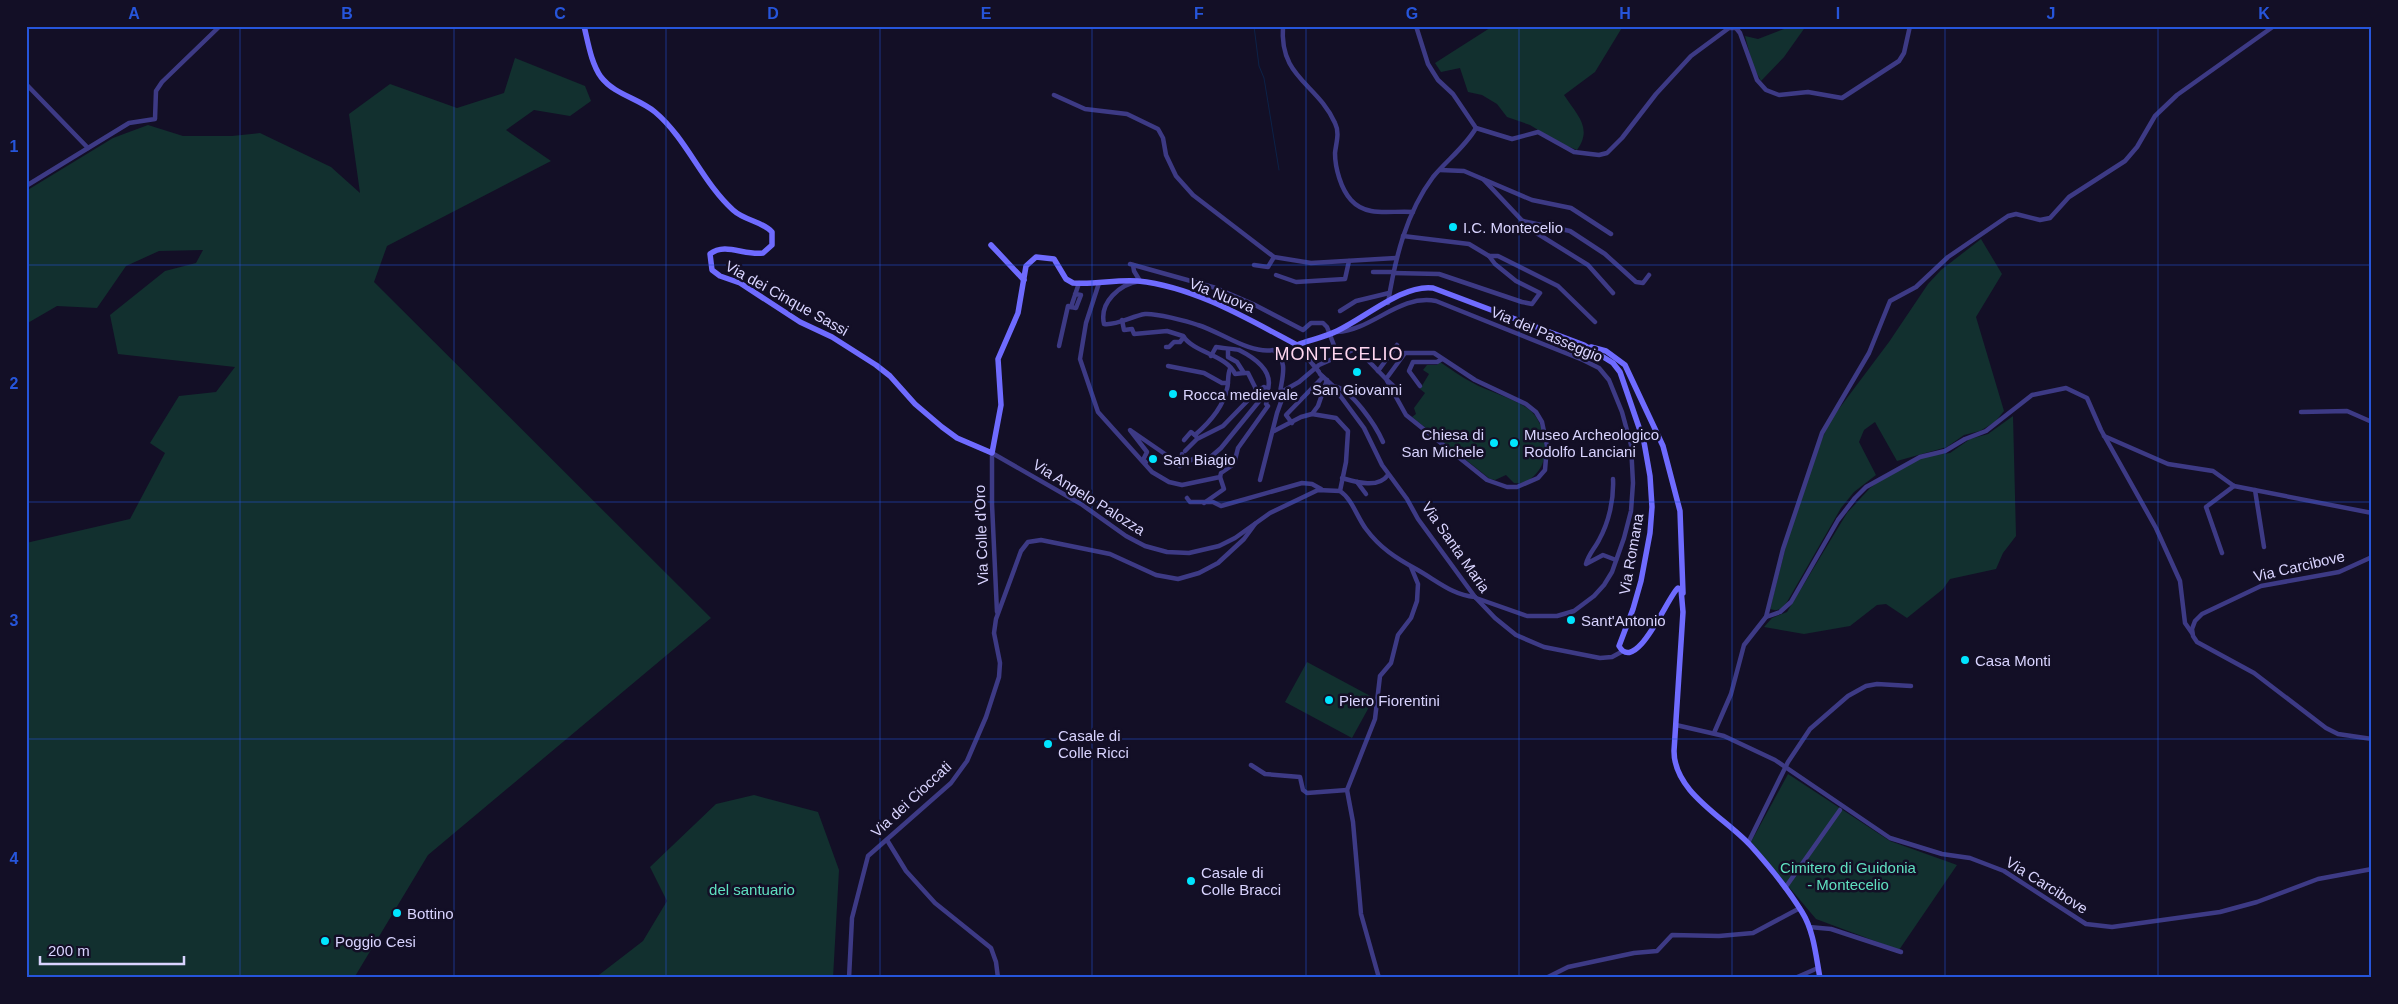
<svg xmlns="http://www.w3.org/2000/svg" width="2398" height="1004" viewBox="0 0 2398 1004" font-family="Arial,sans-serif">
<rect width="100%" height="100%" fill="#130f26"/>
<!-- green -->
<g fill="#12302f">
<path d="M1493,26H1623L1595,72L1564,95C1577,115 1593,128 1577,150L1559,143L1530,125L1507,117L1497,104L1482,95L1468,92L1460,68L1441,72L1435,63Z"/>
<polygon points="1792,26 1806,26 1784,57 1761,81 1753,66 1745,36 1758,39"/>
<polygon points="515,58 585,86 591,101 570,116 534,110 506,130 551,161 387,246 374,282 711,618 428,855 354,978 26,978 26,543 130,519 165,453 150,443 179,396 216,392 235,367 118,354 110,315 165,271 196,263 203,250 159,251 126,266 97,308 57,306 26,324 26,191 113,138 148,125 183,136 232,136 260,133 331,167 360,193 349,114 390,84 457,108 504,93"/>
<path d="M1981,239L2002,274L1976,317L2004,411L1995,422L1980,431L1964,435L1947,447L1897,461L1875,422L1864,430L1859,442L1876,475L1854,492L1841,508L1787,602C1782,609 1778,612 1770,609L1788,538L1812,464L1829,422L1889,342L1928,284L1941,270Z"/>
<path d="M1440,362C1451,369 1461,377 1473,383C1489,392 1520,400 1532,412C1545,425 1550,455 1539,470C1533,478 1525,485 1514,483L1506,475L1495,480L1490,479L1412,417L1416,414L1414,408L1425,393L1420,389L1429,374L1423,370L1427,365H1437Z"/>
<polygon points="2013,416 2016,536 2003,553 1996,569 1950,579 1943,589 1907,618 1886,604 1877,605 1850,626 1804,634 1764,627 1772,618 1787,612 1847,513 1870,488 1886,476 1926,456 1950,453 1970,439 1988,434"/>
<polygon points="1307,662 1374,698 1352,738 1285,702"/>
<polygon points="1788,774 1890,841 1957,865 1899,950 1816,919 1751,842"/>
<polygon points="754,795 818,812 839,870 833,978 595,978 643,941 667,901 650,867 716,804"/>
</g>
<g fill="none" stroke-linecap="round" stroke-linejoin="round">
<!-- stream -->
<polyline stroke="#0c2248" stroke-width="1" points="1254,26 1259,66 1264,78 1279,170"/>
<!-- street -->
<g stroke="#3d3a85" stroke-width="4.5">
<path d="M1283,26C1279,78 1317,83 1335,123C1340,133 1336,143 1335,153C1335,168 1341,189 1351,200C1367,218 1392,210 1413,212"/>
<polyline points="1416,26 1428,64 1438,80 1453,94 1476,128 1512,139 1538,132 1574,152 1599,155 1607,153 1622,138 1656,94 1691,56 1729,28 1736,28 1740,33 1757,80 1766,90 1779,95 1808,92 1842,98 1899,61 1904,53 1910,26"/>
<polyline points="26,84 88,148"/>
<polyline points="1054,95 1085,109 1127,114 1158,129 1163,138 1166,155 1176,176 1193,195 1274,257 1311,263 1396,258"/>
<polyline points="1440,170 1464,171 1532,200 1571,208 1611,234"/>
<polyline points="1484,180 1530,229 1588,265 1613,293"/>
<polyline points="26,186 129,123 155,119 156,91 162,82 220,26"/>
<polyline points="1523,221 1570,231 1605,254 1636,282 1643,283 1649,275"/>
<polyline points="1403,236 1469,244 1489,256 1498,256 1558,286 1595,322"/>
<polyline points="1130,264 1216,288 1253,304 1303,330 1311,323 1323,323 1327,327 1338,356"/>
<path d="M1133,265L1134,271L1140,281C1120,284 1099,302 1104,324C1116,326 1132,316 1145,314C1155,313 1187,321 1198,325C1221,332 1249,354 1273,350C1289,361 1282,377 1280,393"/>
<polyline points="1254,265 1268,267 1274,257"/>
<polyline points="1373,272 1394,272"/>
<polyline points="1393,273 1439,274 1522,302 1532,304 1540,293 1516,281 1495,264 1489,256"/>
<polyline points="1276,275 1296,282 1345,279 1349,261"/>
<polyline points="1099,283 1086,323 1080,359 1098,412 1152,472 1169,482 1182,485 1220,477 1221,473 1234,464 1238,448 1268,406 1266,404 1267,400 1299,382 1319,365 1355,349 1358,350 1386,379 1406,415 1487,480 1507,487 1517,487 1538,478 1545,470 1547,446 1542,422 1536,412 1526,404 1475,380 1434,353 1405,353 1386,379"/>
<polyline points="1075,294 1081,295 1076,308 1071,307 1079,283"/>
<path d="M1388,303C1395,259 1406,213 1433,177C1447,160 1465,147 1476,128"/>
<polyline points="1340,311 1356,301 1389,293"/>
<path d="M1122,320L1124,330L1132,329L1134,334L1167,331L1183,336C1194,353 1227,355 1235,374L1244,373"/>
<path d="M1337,332C1373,330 1399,294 1436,301L1583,360L1599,368L1609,380L1622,412L1631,445L1633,483L1631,511L1624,538L1612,572L1604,585L1594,596L1574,611L1557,616H1527L1476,598"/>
<polyline points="1297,345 1319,372"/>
<polyline points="1059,346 1068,306 1071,307"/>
<polyline points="1166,347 1169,347 1174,342 1180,342 1184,337"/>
<polyline points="1228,350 1228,357 1237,362 1244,373 1248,373 1257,391"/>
<path d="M1211,356L1216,347C1221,348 1236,349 1239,350C1255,358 1275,372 1267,392"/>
<polyline points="1168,366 1204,373 1222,383 1228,383"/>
<polyline points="1378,371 1397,345"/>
<polyline points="1320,374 1333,386 1364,428 1382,465 1407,499 1418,519 1475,597 1495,618 1516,635 1544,647 1600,658 1612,657 1623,651"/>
<polyline points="1388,381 1400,392"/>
<path d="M1333,386C1351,388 1376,426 1383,442"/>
<polyline points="1420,386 1409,371 1413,362 1437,362 1442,359"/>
<polyline points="2301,412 2347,411 2372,422"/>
<path d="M1312,414L1336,418L1348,431L1346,462L1340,491C1352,499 1357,517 1366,529C1380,548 1396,558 1416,569C1436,580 1452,595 1475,597"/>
<polyline points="1292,423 1286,415 1323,377"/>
<polyline points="1274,431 1301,417 1312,414 1318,406 1327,380"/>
<path d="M1195,435C1209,423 1223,407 1227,389C1229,382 1227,376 1230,369"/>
<polyline points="2104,436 2168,464 2213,471 2234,486 2372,513"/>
<polyline points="1184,440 1191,432 1196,436"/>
<polyline points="1185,451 1197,439 1223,426 1257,391 1264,387 1268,389"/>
<polyline points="1182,454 1182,458 1178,463 1180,466 1195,458 1197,463 1206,461 1221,448 1265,394"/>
<polyline points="1146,462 1143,460 1147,452 1130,430 1178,463"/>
<path d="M1342,478C1356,482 1378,489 1388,475"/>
<path d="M1613,479C1614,499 1609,522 1599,540C1595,548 1588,555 1586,564L1603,555L1616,560"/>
<polyline points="1260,480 1277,413 1285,391"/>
<polyline points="1357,482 1366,494"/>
<polyline points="2255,490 2264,547"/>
<polyline points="1187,498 1190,502 1213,502 1221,506 1302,483 1312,484 1321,489"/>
<polyline points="1204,503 1224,489 1220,477"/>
<polyline points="2222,553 2206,507 2234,486"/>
<polyline points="2372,557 2339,572 2261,586 2202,614 2195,621 2192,629 2193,636 2197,642 2254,673 2326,728 2338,734 2372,739"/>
<polyline points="997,612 992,504 992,453 1081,504 1126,536 1145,546 1167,552 1189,553 1219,546 1235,538 1270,513 1318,490 1340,491"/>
<polyline points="1766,617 1780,612 1791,602 1838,520 1855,498 1866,487 1920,457 1945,451 1965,439 1986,431 2032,395 2066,388 2087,398 2101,430 2156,528 2180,581 2185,623 2192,633"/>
<polyline points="1676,725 1724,736 1775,760 1890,838 1942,854 1970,858 2004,871 2086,924 2112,927 2220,912 2257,902 2318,879 2372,869"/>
<polyline points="1714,733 1731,694 1744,645 1766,617 1783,549 1822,433 1869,353 1890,301 1916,287 1948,257 2008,216 2016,214 2040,220 2050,218 2069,197 2125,161 2137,147 2155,116 2177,95 2274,26"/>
<polyline points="1251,765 1265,774 1300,777 1303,790 1307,793 1347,790"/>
<polyline points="887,840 906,871 935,903 991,948 996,962 998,978"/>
<polyline points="1748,843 1788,762 1810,729 1848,696 1866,686 1877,684 1911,686"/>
<polyline points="1785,888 1840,810"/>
<polyline points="1809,927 1831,929 1901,952"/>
<polyline points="849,978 852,918 868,856 951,783 967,761 986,717 999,677 1000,663 994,633 996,619 1021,551 1028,542 1041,540 1110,554 1156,575 1178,579 1199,573 1218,563 1244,539 1255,524"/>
<polyline points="1379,978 1361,914 1353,822 1347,790 1375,719 1380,676 1391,663 1398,635 1411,618 1417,601 1418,584 1411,567"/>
<polyline points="1546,978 1568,967 1634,953 1657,951 1672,935 1719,936 1753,933 1800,908"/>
<polyline points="1795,978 1818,968"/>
</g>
<!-- secondary -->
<g stroke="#6f6bff" stroke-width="5.5">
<path d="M584,26C588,42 591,63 601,77C615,95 638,98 655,112C687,139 702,182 733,210C745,221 762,221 772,232V245L763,253C745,256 725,242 710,254L712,270L720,276L740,283L800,322L832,337L876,365L890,376L915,404L942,427L957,438L992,453L1001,405L998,359L1018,313L1026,266L1036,257L1054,259L1066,279L1073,283C1095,285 1117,279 1138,281C1195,287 1248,319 1297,345C1310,340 1325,337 1337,331C1365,318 1403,284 1433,288L1584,345L1613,363L1620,372L1644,442L1650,476L1652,507L1650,533L1641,581L1633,609L1619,646C1636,676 1669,594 1678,588L1681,589L1683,612L1674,751C1674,793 1726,818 1751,846C1769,866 1788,889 1802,912C1814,931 1816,957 1820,978"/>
<polyline points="991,245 1024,280"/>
<polyline points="1591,347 1606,351 1625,365 1663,446 1680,511 1683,593"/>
</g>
</g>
<!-- grid -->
<path fill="none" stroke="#2655da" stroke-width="1" stroke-opacity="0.55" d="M240,26V978M454,26V978M666,26V978M880,26V978M1092,26V978M1306,26V978M1519,26V978M1732,26V978M1945,26V978M2158,26V978M26,265H2372M26,502H2372M26,739H2372"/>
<!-- markers -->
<g fill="#00e5ff" stroke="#130f26" stroke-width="2">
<circle cx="1453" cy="227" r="5"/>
<circle cx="1357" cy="372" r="5"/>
<circle cx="1173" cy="394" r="5"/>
<circle cx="1494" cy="443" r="5"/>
<circle cx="1514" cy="443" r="5"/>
<circle cx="1153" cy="459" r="5"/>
<circle cx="1571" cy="620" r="5"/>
<circle cx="1965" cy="660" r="5"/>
<circle cx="1329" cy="700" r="5"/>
<circle cx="1048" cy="744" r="5"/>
<circle cx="1191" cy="881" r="5"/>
<circle cx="397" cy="913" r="5"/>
<circle cx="325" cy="941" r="5"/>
</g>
<g text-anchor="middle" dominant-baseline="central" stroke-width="5" stroke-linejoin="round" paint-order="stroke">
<!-- poi labels -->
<g font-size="15" fill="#d9d4ff" stroke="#130f26" text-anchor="start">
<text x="1463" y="227">I.C. Montecelio</text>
<text x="1357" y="389" text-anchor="middle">San Giovanni</text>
<text x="1183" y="394">Rocca medievale</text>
<text x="1484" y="434" text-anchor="end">Chiesa di<tspan x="1484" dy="17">San Michele</tspan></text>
<text x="1524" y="434">Museo Archeologico<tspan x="1524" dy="17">Rodolfo Lanciani</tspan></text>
<text x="1163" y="459">San Biagio</text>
<text x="1581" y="620">Sant'Antonio</text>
<text x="1975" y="660">Casa Monti</text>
<text x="1339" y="700">Piero Fiorentini</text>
<text x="1058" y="735">Casale di<tspan x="1058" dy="17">Colle Ricci</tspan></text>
<text x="1201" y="872">Casale di<tspan x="1201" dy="17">Colle Bracci</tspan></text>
<text x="407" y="913">Bottino</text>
<text x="335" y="941">Poggio Cesi</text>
</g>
<!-- street labels -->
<g font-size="15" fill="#d9d4ff" stroke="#130f26">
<text transform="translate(1222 295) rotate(22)">Via Nuova</text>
<text transform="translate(787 298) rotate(29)">Via dei Cinque Sassi</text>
<text transform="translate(1547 334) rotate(23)">Via del Passeggio</text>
<text transform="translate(1089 497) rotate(32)">Via Angelo Palozza</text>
<text transform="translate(981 535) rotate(-92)">Via Colle d'Oro</text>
<text transform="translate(1456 547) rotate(55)">Via Santa Maria</text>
<text transform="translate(1631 554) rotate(-80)">Via Romana</text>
<text transform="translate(2299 566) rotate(-13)">Via Carcibove</text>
<text transform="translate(911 799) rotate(-43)">Via dei Cioccati</text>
<text transform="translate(2047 885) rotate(32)">Via Carcibove</text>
</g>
<!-- park labels -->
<g font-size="15" fill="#5fe0c0" stroke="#130f26">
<text x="1848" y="867">Cimitero di Guidonia<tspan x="1848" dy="17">- Montecelio</tspan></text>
<text x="752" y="889">del santuario</text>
</g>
<!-- quarter labels -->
<g font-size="18" letter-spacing="1" fill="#ffd6f0" stroke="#130f26">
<text x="1339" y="354">MONTECELIO</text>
</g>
</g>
<!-- border -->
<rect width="2398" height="1004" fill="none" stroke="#130f26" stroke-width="55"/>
<!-- scale -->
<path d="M40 956v8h144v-8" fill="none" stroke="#d9d4ff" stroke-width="2.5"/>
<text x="48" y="956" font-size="15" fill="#d9d4ff" stroke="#130f26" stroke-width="4" paint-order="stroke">200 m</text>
<rect x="28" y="28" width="2342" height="948" fill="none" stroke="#2655da" stroke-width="2"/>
<g font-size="16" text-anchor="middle" font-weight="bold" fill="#2655da">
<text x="134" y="19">A</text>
<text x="347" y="19">B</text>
<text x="560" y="19">C</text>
<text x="773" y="19">D</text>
<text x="986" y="19">E</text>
<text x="1199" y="19">F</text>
<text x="1412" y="19">G</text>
<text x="1625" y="19">H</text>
<text x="1838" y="19">I</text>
<text x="2051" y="19">J</text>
<text x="2264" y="19">K</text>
<text x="14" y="152">1</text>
<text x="14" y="389">2</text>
<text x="14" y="626">3</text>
<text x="14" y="864">4</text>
</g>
</svg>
